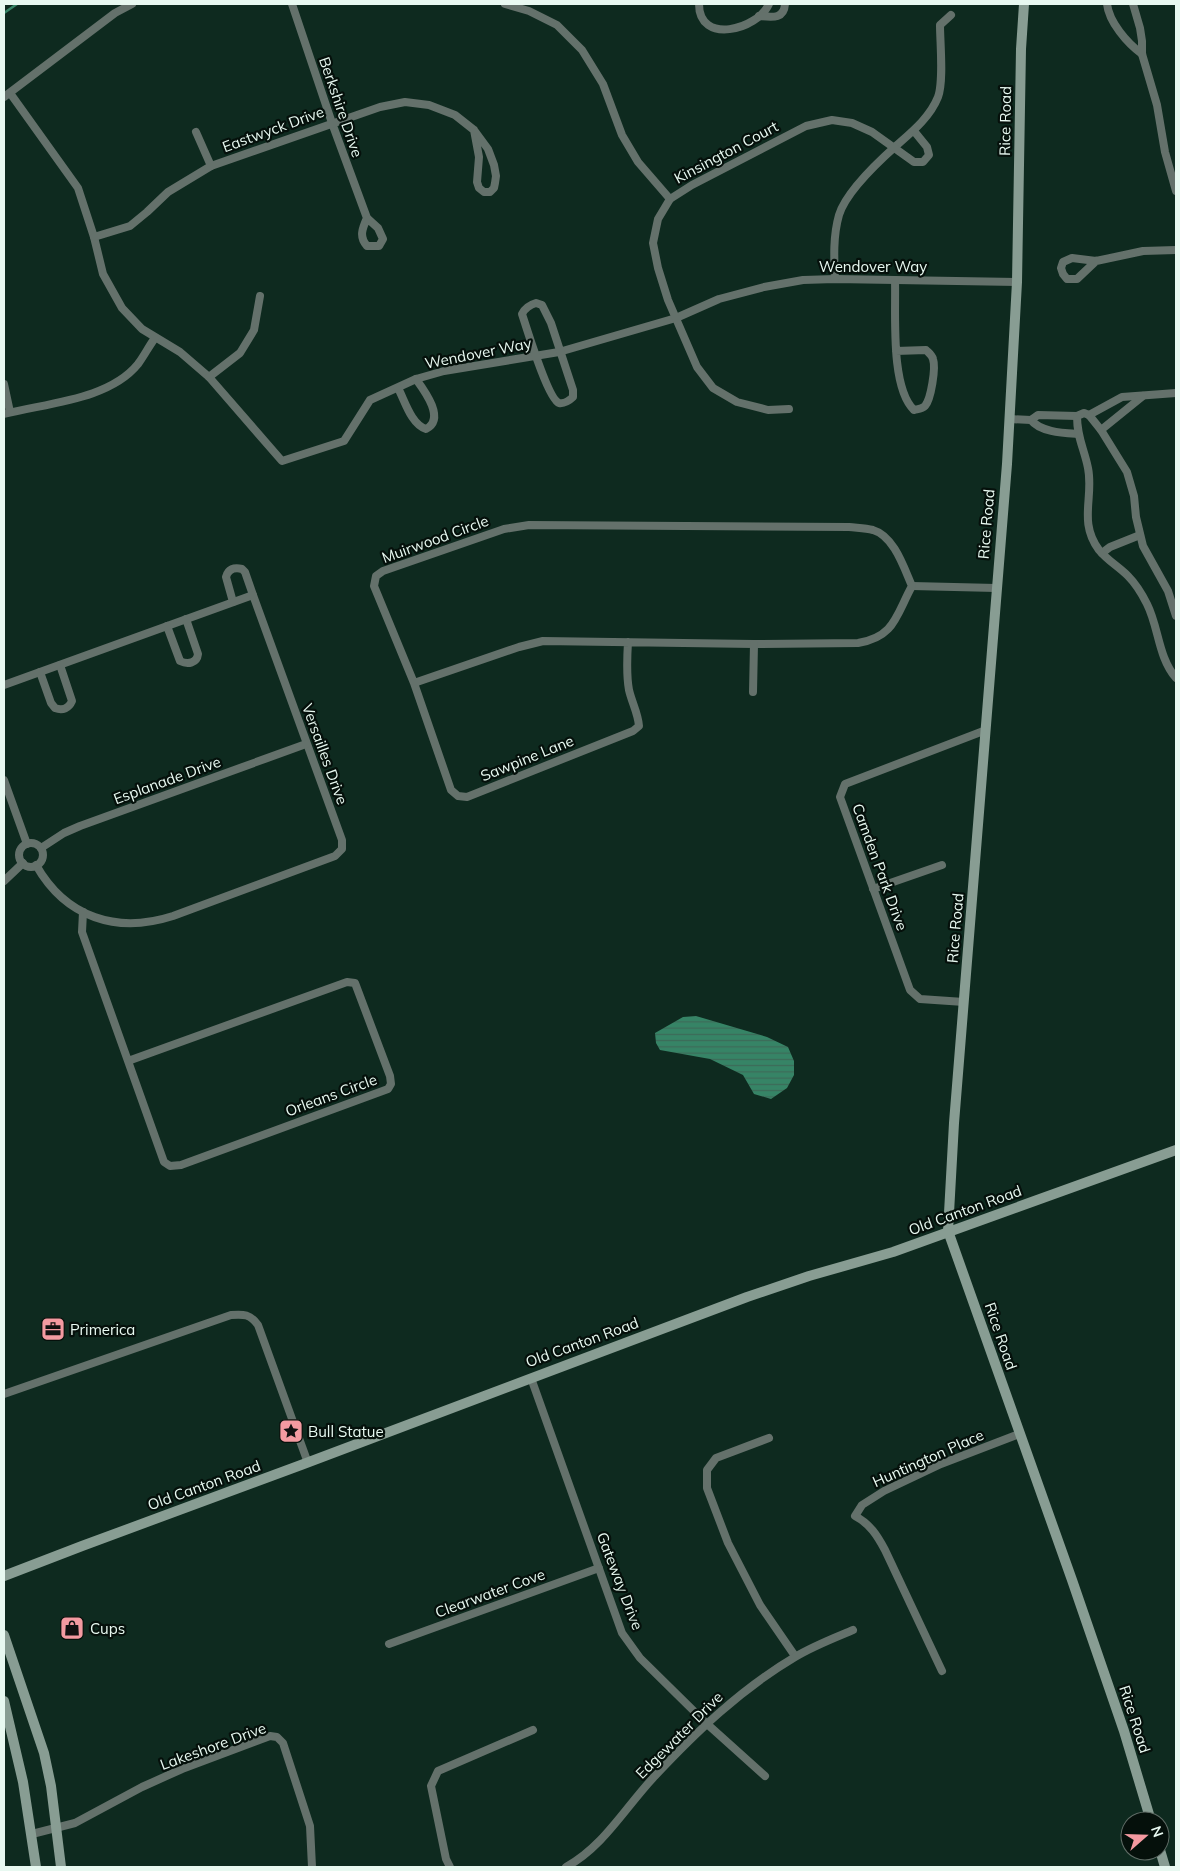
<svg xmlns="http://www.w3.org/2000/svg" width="1180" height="1871" viewBox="0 0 1180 1871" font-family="Mulish,sans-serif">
<defs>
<pattern id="water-rules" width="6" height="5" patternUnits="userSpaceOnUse" patternTransform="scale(1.25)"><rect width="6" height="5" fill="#368466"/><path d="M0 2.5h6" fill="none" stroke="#3d6a58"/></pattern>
</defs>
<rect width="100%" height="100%" fill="#0e2a1f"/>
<!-- water -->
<polygon fill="url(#water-rules)" points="696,1016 767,1037 788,1047 794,1061 794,1075 787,1088 771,1099 754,1094 743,1075 710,1059 660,1050 656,1043 655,1033 683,1017"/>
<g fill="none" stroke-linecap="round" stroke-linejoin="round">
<!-- stream -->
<polyline stroke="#368466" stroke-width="2.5" points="4,13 17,4"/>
<!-- street -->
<g stroke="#64716b" stroke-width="8">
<path d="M292,4L332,123L367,218L378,228L383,239L379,246H367C359,237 362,229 367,218"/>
<polyline points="505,4 529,11 557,25 582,50 603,84 622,135 638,162 670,199"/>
<path d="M699,4C699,45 757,30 769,4"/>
<path d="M1107,4C1109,22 1127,43 1142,54"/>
<polyline points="1133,4 1140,28 1142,41 1142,54 1157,105 1165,152 1176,191"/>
<path d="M759,16C771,17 784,20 785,4"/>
<polyline points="10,93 78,188 94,237 103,274 122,308 142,329 180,352 209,377 282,461 344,441 370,400 416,379 444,371 559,352 676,318 719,299 764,287 803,280 835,279 1017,282"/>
<polyline points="4,97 115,13 132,4"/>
<polyline points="196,132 211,166"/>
<polyline points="94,237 130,226 147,212 168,192 211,166 380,107 405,102 429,105 455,115 474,130 488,149 494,165 496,176 495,183 494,188 490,192 484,192 479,188 477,182 479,157 474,130"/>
<polyline points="1096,261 1077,279 1067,279 1063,274 1061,268 1063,262 1072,258 1096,261 1143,251 1176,250"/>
<path d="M835,279C834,258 833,236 839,215C846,192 879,161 897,145C913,131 930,117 938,97C944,81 940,43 940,25L951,15"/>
<path d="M895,280C896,312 890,387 914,410C918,409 922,409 925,406C931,399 936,368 933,359C932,355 929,353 926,350L896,351"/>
<path d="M536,303L542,305L551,323L573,390V397C570,400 564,404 559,403C548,399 527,329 522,314C525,308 529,305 536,303Z"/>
<polyline points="209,377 240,353 254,330 260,296"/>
<polyline points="4,384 10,412"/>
<path d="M398,388C405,401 411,424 426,429C446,419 424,390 416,379"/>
<polyline points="789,409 768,410 737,402 713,388 697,367 668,300 658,268 653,243 658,219 670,199 692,185 806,126 832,120 852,123 872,132 914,162 923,162 929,155 927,147 914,131"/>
<path d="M4,414C46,403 109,400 138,364C144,356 149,346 155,338"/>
<polyline points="1089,415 1122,397 1176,393"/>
<polyline points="1009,419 1031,420 1038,415 1077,416"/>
<path d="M1031,420C1040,432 1064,433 1078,434"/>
<polyline points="1101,430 1143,396"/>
<polyline points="1102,553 1110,547 1140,535"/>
<polyline points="912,586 996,588"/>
<path d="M233,602L226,577C228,569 234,567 242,569L245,572L253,595"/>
<path d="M1176,616L1168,591L1143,546L1136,517L1134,496L1127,472L1101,430L1089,415L1084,413L1077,416C1077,438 1084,448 1088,468C1094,497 1078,522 1099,550C1107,560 1119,567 1128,576C1136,584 1142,594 1147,604C1159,628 1158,657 1176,678"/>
<path d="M167,626L180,661C188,665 197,663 198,654L186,619"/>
<path d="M40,672L51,703L55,708C63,711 69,708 72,701L60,665"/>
<path d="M414,683L519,647L543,641L754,644L858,643C895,637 896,615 912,586C904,568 894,536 873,530C865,528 857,528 849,527L529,525L504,529L383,571L376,576L374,586L414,683L451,790L458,796L467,797L633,731L639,726C638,713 632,703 629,690C626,674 627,658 628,642"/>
<path d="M4,685L253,595L342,840V849L335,856L173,916C117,934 66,918 36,865"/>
<polyline points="753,692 754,644"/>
<polyline points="4,780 27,844"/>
<circle cx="31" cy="855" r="12"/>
<polyline points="41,848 64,833 80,826 306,744"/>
<polyline points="4,881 23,863"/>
<polyline points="873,889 942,865"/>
<polyline points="83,912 82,932 164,1162 170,1166 181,1165 388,1089 391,1084 390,1076 355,983 347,982 128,1061"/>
<polyline points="964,1002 920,999 910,990 840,797 845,784 986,730"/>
<polyline points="531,1378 622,1633 640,1658 706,1723 765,1776"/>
<path d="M4,1394L231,1315C244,1314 250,1314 258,1325L308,1463"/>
<polyline points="769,1438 716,1458 707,1470 707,1488 728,1543 760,1605 795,1656"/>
<polyline points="389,1644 599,1568"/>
<path d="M942,1671L885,1550C877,1535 870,1524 855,1516L862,1505L884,1491L941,1464L1019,1434"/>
<polyline points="32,1834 75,1823 142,1787 182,1769 270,1736 277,1737 283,1743 310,1826 312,1867"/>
<polyline points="450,1867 446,1859 431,1786 438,1771 533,1730"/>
<path d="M566,1867C603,1847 625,1808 653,1778C696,1732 741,1689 795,1657C813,1646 834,1638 853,1630"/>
</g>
<!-- secondary -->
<g stroke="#889d93" stroke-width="10">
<polyline points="1024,4 1021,49 1017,282 1007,464 954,1123 948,1231 1072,1580 1124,1731 1151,1821"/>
<polyline points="4,1576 82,1546 301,1465 747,1297 809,1276 893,1252 1176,1150"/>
<polyline points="4,1635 44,1753 51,1786 61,1867"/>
<polyline points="4,1701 23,1782 36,1867"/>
<polyline points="1160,1850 1165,1867"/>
</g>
</g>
<!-- icons -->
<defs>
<g id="office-square" transform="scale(1.25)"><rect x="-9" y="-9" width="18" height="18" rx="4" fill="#f49aa1" stroke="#05100b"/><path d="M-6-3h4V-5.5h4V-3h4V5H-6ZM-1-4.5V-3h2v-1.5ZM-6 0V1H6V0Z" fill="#111"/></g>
<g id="sight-square" transform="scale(1.25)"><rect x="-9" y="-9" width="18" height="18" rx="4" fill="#f49aa1" stroke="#05100b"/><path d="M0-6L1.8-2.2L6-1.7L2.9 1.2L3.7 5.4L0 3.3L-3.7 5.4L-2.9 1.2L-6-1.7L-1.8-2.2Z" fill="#111"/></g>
<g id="shop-square" transform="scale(1.25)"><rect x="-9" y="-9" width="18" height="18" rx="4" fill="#f49aa1" stroke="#05100b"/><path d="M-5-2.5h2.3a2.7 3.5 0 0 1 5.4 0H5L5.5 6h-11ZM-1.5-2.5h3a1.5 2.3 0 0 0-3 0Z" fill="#111"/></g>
</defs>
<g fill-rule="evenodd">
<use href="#office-square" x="53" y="1329"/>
<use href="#sight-square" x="291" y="1431"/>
<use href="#shop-square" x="72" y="1628"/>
</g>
<g text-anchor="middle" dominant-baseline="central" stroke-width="4.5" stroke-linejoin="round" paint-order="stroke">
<!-- street labels -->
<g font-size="15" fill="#e8f9f1" stroke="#05100b">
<text transform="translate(341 107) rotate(71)">Berkshire Drive</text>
<text transform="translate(1005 121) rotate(-89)">Rice Road</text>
<text transform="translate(273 129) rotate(-20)">Eastwyck Drive</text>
<text transform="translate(726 152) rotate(-28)">Kinsington Court</text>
<text x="873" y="266">Wendover Way</text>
<text transform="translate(478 353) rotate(-11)">Wendover Way</text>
<text transform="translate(986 524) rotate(-85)">Rice Road</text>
<text transform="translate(435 539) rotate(-20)">Muirwood Circle</text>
<text transform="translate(325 754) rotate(70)">Versailles Drive</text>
<text transform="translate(527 758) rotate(-22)">Sawpine Lane</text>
<text transform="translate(167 780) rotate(-20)">Esplanade Drive</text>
<text transform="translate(880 867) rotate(70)">Camden Park Drive</text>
<text transform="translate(955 928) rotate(-85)">Rice Road</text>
<text transform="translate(331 1095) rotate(-20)">Orleans Circle</text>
<text transform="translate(965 1210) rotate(-20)">Old Canton Road</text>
<text transform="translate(1001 1336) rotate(71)">Rice Road</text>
<text transform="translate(582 1342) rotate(-20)">Old Canton Road</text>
<text transform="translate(928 1458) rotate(-24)">Huntington Place</text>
<text transform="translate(204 1485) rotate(-20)">Old Canton Road</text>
<text transform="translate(620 1581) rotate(69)">Gateway Drive</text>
<text transform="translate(490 1593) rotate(-20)">Clearwater Cove</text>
<text transform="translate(1135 1719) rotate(72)">Rice Road</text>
<text transform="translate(679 1735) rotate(-45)">Edgewater Drive</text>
<text transform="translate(213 1746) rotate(-20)">Lakeshore Drive</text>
</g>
<!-- poi labels -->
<g font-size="15" fill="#e8f9f1" stroke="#05100b" text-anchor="start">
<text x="70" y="1329">Primerica</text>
<text x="308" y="1431">Bull Statue</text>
<text x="90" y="1628">Cups</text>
</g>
</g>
<!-- border -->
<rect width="1180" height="1871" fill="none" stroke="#e8f9f1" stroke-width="10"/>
<!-- north arrow -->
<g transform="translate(1145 1836) rotate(70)"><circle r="24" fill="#05100b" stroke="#606d67"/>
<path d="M0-4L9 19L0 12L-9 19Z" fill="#f49aa1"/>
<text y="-8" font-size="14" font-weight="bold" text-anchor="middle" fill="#e8f9f1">N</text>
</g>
</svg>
